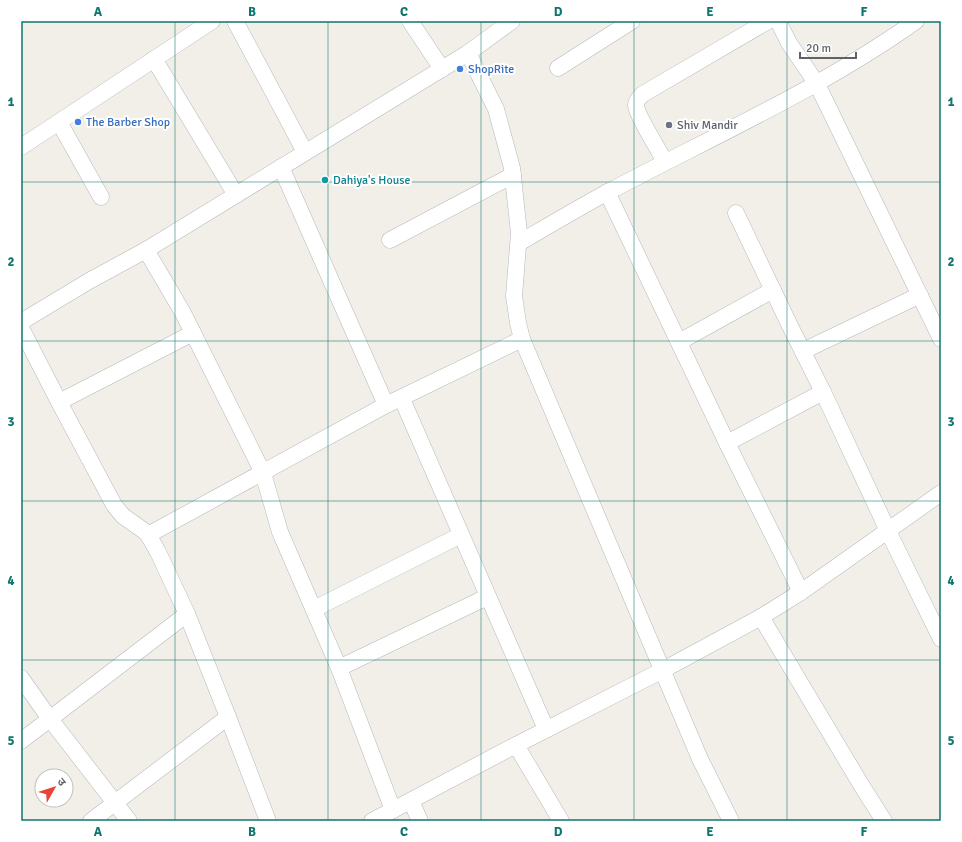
<svg xmlns="http://www.w3.org/2000/svg" width="962" height="842" viewBox="0 0 962 842" font-family="Signika,'Noto Sans Devanagari',sans-serif">
<rect width="100%" height="100%" fill="#f1efe8"/>
<g fill="none" stroke-linecap="round" stroke-linejoin="round">
<!-- minor casing -->
<g stroke="#b5b8bc" stroke-width="17">
<g id="minor">
<polyline points="235,21 305,152"/>
<polyline points="410,21 442,69"/>
<polyline points="778,21 789,43 817,84 941,339"/>
<polyline points="468,53 496,109 512,168 519,233 514,296 518,323 522,339 700,759 731,821"/>
<polyline points="154,59 236,195"/>
<polyline points="558,68 632,21"/>
<polyline points="59,122 101,197"/>
<polyline points="21,147 212,21"/>
<path d="M665,162C660,152 636,114 636,105C636,100 640,97 643,94L768,21"/>
<polyline points="281,167 386,405"/>
<polyline points="607,192 727,443 801,592"/>
<polyline points="736,213 790,326 823,392 888,531 941,639"/>
<polyline points="390,240 513,175"/>
<path d="M519,243C548,226 578,208 608,192C712,137 820,89 916,21"/>
<polyline points="146,250 183,313 263,473 280,532 339,668 393,810"/>
<polyline points="21,322 89,281 146,250 468,53 512,21"/>
<polyline points="21,328 59,402 114,505 123,516 147,533 158,552 187,614 228,717 268,821"/>
<polyline points="679,342 773,290"/>
<polyline points="803,351 920,295"/>
<polyline points="402,399 546,729"/>
<polyline points="59,402 193,333"/>
<polyline points="727,443 823,392"/>
<polyline points="148,535 386,405 522,339"/>
<polyline points="314,609 461,535"/>
<polyline points="761,617 860,783 884,821"/>
<polyline points="339,668 487,597"/>
<polyline points="21,678 50,719 129,821"/>
<polyline points="21,741 187,614"/>
<polyline points="516,745 561,821"/>
<polyline points="411,801 420,821"/>
<polyline points="91,821 228,717"/>
<polyline points="372,821 516,745 663,670 761,617 801,592 941,493"/>
</g>
</g>
<!-- minor -->
<use href="#minor" stroke="#fff" stroke-width="16"/>
</g>
<!-- grid -->
<path fill="none" stroke="#0f766e" stroke-width="1" stroke-opacity="0.55" d="M175,21V821M328,21V821M481,21V821M634,21V821M787,21V821M21,182H941M21,341H941M21,501H941M21,660H941"/>
<!-- markers -->
<g fill="#3f7fe0" stroke="#fff" stroke-width="1.5">
<circle cx="460" cy="69" r="4"/>
<circle cx="78" cy="122" r="4"/>
</g>
<circle fill="#6b7280" stroke="#fff" stroke-width="1.5" cx="669" cy="125" r="4"/>
<circle fill="#0f9aa8" stroke="#fff" stroke-width="1.5" cx="325" cy="180" r="4"/>
<g text-anchor="middle" dominant-baseline="central" stroke-width="4" stroke-linejoin="round" paint-order="stroke">
<!-- shop labels -->
<g font-size="12" fill="#366cbe" stroke="#fff" text-anchor="start">
<text x="468" y="69">ShopRite</text>
<text x="86" y="122">The Barber Shop</text>
</g>
<!-- worship labels -->
<g font-size="12" fill="#5b616d" stroke="#fff" text-anchor="start">
<text x="677" y="125">Shiv Mandir</text>
</g>
<!-- culture labels -->
<g font-size="12" fill="#0d838f" stroke="#fff" text-anchor="start">
<text x="333" y="180">Dahiya's House</text>
</g>
</g>
<!-- border -->
<rect width="962" height="842" fill="none" stroke="#ffffff" stroke-width="44"/>
<!-- north arrow -->
<g transform="translate(54 788) rotate(51)"><circle r="19" fill="#ffffff" stroke="#bfc1c3"/>
<path d="M0-3L7 15L0 10L-7 15Z" fill="#ea4335"/>
<text y="-6" font-size="11" font-weight="bold" text-anchor="middle" fill="#5f6368">उ</text>
</g>
<!-- scale -->
<path d="M800 52v6h56v-6" fill="none" stroke="#5f6368" stroke-width="2"/>
<text x="806" y="52" font-size="12" fill="#5f6368" stroke="#ffffff" stroke-width="3" paint-order="stroke">20 m</text>
<rect x="22" y="22" width="918" height="798" fill="none" stroke="#0f766e" stroke-width="1.5"/>
<g font-size="13" text-anchor="middle" font-weight="bold" fill="#0f766e">
<text x="98" y="16">A</text>
<text x="252" y="16">B</text>
<text x="404" y="16">C</text>
<text x="558" y="16">D</text>
<text x="710" y="16">E</text>
<text x="864" y="16">F</text>
<text x="11" y="106">1</text>
<text x="951" y="106">1</text>
<text x="11" y="266">2</text>
<text x="951" y="266">2</text>
<text x="11" y="426">3</text>
<text x="951" y="426">3</text>
<text x="11" y="585">4</text>
<text x="951" y="585">4</text>
<text x="11" y="745">5</text>
<text x="951" y="745">5</text>
<text x="98" y="836">A</text>
<text x="252" y="836">B</text>
<text x="404" y="836">C</text>
<text x="558" y="836">D</text>
<text x="710" y="836">E</text>
<text x="864" y="836">F</text>
</g>
</svg>
